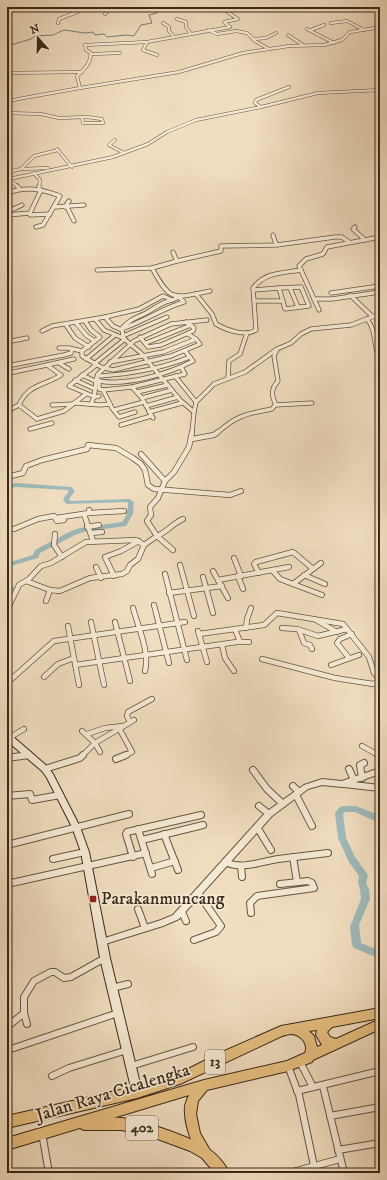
<svg xmlns="http://www.w3.org/2000/svg" width="387" height="1180" viewBox="0 0 387 1180" font-family="'IM FELL DW Pica',serif">
<rect width="100%" height="100%" fill="#f1dec0"/>
<filter id="stains"><feTurbulence type="fractalNoise" baseFrequency=".005" numOctaves="4"/><feColorMatrix values="0 0 0 0 .2 0 0 0 0 .09 0 0 0 0 .02 0 0 0 .5 -.17"/></filter>
<radialGradient id="worn" r=".72"><stop offset=".6" stop-color="#630" stop-opacity="0"/><stop offset="1" stop-color="#630" stop-opacity=".3"/></radialGradient>
<g fill="none" stroke-linecap="round" stroke-linejoin="round">
<!-- stream -->
<polyline stroke="#758079" stroke-width="1" points="7,46 31,39 35,36 53,35 64,30 85,33 93,32 95,35 104,34 107,37 126,35 134,36 141,25 152,23 149,15 157,13 156,11 162,8 159,7"/>
<!-- river -->
<g fill="#9dbabb" fill-rule="evenodd">
<path d="M17,483L71,487L75,491L69,499L70,501L129,499L134,502L133,514L126,526L83,532L75,535L40,553L38,558L7,567V563L33,555L35,550L71,531L80,528L122,522C127,516 128,510 128,503L126,502L66,504L63,499L69,491L67,490L17,487L7,488V484Z"/>
<polygon points="7,581 9,581 14,588 9,597 7,597"/>
<polygon points="343,806 356,806 376,814 380,814 380,820 375,821 355,812 345,812 343,814 346,838 355,857 368,875 366,883 369,889 370,899 359,925 361,943 380,951 380,959 354,948 352,945 350,927 361,899 360,889 358,883 359,876 349,862 338,838 335,813 340,807"/>
</g>
<!-- minor-far3 casing -->
<g stroke="#675641" stroke-width="3.5">
<g id="minor-far3">
<polyline points="220,7 238,19 224,22 230,27"/>
<polyline points="105,14 111,7"/>
<polyline points="177,19 186,22 186,27 191,34"/>
<polyline points="58,23 59,19 77,12 84,7"/>
<polyline points="163,23 169,27 169,31 174,37"/>
<polyline points="331,23 347,21 364,30"/>
<polyline points="307,29 334,43"/>
<polyline points="208,30 217,34 236,31 247,33 255,41 269,49"/>
<polyline points="311,30 324,25"/>
<polyline points="288,35 303,45"/>
<polyline points="253,39 266,38 276,33"/>
<polyline points="147,42 143,50 157,55"/>
<polyline points="92,54 120,53"/>
<polyline points="7,73 82,72"/>
<polyline points="80,88 179,72 243,53 289,46 324,45 342,40 350,32 375,28 380,24"/>
<path d="M7,101L80,88L77,76C84,70 91,63 91,53L86,50L85,45L147,42L230,27"/>
<polyline points="261,107 255,103 256,100 289,87"/>
<polyline points="7,113 41,114 59,118 87,117 102,119 103,123 83,123 82,118"/>
<polyline points="7,118 10,118"/>
<polyline points="115,140 109,145 124,153"/>
<polyline points="57,149 72,167"/>
<polyline points="21,169 34,156 58,150"/>
<polyline points="7,172 21,169 48,168"/>
<polyline points="34,173 40,180 39,187"/>
<polyline points="9,179 113,157 148,144 167,132 196,120 261,107 318,93 380,90"/>
<polyline points="9,179 18,187"/>
</g>
</g>
<!-- minor-far2 casing -->
<g stroke="#675641" stroke-width="5">
<g id="minor-far2">
<polyline points="17,186 19,188"/>
<polyline points="39,189 39,186"/>
<path d="M7,193C27,186 41,189 60,196L43,225L36,227"/>
<polyline points="55,207 84,205"/>
<polyline points="65,207 69,201"/>
<polyline points="67,207 74,221"/>
<polyline points="7,212 22,205"/>
<polyline points="7,215 30,213 41,190"/>
<polyline points="30,215 50,214"/>
<polyline points="355,227 353,229 365,240"/>
<polyline points="273,235 276,244"/>
<polyline points="177,261 221,251 221,246 277,245 335,237 342,237 349,242"/>
<path d="M152,268C171,303 173,298 210,291"/>
<polyline points="97,270 152,268 177,261 173,252"/>
<polyline points="301,270 319,310"/>
<polygon points="301,287 309,306 285,309 279,288"/>
<polyline points="290,288 298,307"/>
<polyline points="254,290 279,288"/>
<polyline points="331,293 380,286"/>
<path d="M196,294L212,314L216,324C226,330 245,337 256,330L253,288C265,272 283,273 301,270L299,266L306,259L323,254L327,247L380,237"/>
<polyline points="350,295 372,316"/>
<polyline points="314,299 332,299 380,292"/>
<path d="M172,300C162,302 155,308 146,313C134,319 132,318 122,328L123,338L141,353L180,400L194,412L192,433"/>
<polyline points="255,301 283,301"/>
<polyline points="105,317 113,326 122,330"/>
<polyline points="95,319 104,330 123,338"/>
<path d="M367,319C377,331 373,347 380,360"/>
<polyline points="76,323 87,336 95,341"/>
<polyline points="66,325 75,338 89,347"/>
<path d="M124,328C145,321 163,308 184,302L179,297"/>
<polyline points="42,331 52,326 105,317 139,309 163,296 172,300 179,297"/>
<polyline points="123,336 167,317"/>
<polyline points="140,337 148,347 161,345 193,331 194,328 186,322"/>
<polyline points="7,342 27,338"/>
<polyline points="146,343 191,325"/>
<polyline points="59,348 69,348 82,351 100,337 91,330 85,321"/>
<polyline points="82,351 82,356 101,367 113,370 171,356 200,344 196,339 188,334"/>
<polyline points="86,359 115,335"/>
<polyline points="110,362 163,352 196,339"/>
<polyline points="59,363 69,369"/>
<polyline points="94,364 125,339"/>
<polyline points="47,365 74,359"/>
<polyline points="96,365 69,386 95,397 99,396"/>
<polyline points="7,366 64,355 71,353 72,349"/>
<path d="M7,372L9,373L47,365L61,375C44,386 28,384 19,405L7,411"/>
<polyline points="82,375 95,381"/>
<path d="M100,376C130,374 163,368 190,357"/>
<polyline points="175,376 196,402"/>
<polyline points="228,378 229,361 240,354 247,333"/>
<polyline points="75,380 95,389"/>
<polyline points="99,380 99,389 103,390 112,408 119,417 135,412"/>
<path d="M99,381C127,386 168,374 193,361L185,351"/>
<polyline points="132,387 142,398 153,418"/>
<polyline points="103,390 132,387 185,374 181,367"/>
<polyline points="137,392 168,385"/>
<polyline points="142,398 172,390"/>
<polyline points="76,403 100,405 110,404"/>
<path d="M91,404C97,394 94,384 98,374L134,341L171,324L207,320"/>
<polyline points="19,405 37,419 64,411 86,394"/>
<polyline points="52,405 73,404"/>
<path d="M276,405C271,395 271,389 278,381L274,356L277,350"/>
<polyline points="146,406 178,397"/>
<polyline points="114,410 144,402"/>
<polyline points="149,412 182,403"/>
<polyline points="194,412 196,402 214,384 245,372 277,349 291,343 301,334 311,329 351,325 380,314"/>
<polyline points="121,425 151,416"/>
<polyline points="30,429 52,423"/>
<path d="M217,433C237,415 246,414 272,409L275,405L312,403"/>
</g>
</g>
<!-- minor-far1 casing -->
<g stroke="#675641" stroke-width="6">
<g id="minor-far1">
<polyline points="192,439 214,435 218,432"/>
<polyline points="141,454 165,481"/>
<polyline points="7,477 23,473 26,466 42,460 87,449 88,445 116,448 133,458 141,464 145,470 148,485 154,489 230,495 241,491"/>
<polyline points="89,513 124,511"/>
<polyline points="84,514 93,541"/>
<polyline points="56,518 89,513 89,510"/>
<polyline points="87,527 99,525"/>
<polyline points="7,529 14,529 38,519 54,516 57,521 64,520"/>
<polyline points="91,533 102,532"/>
<polyline points="55,534 54,545 62,557"/>
<path d="M173,550L157,536C167,532 172,524 183,519"/>
<polyline points="234,558 241,576"/>
<polyline points="180,565 194,616"/>
<polyline points="96,567 101,578"/>
<polyline points="213,571 228,598"/>
<polyline points="273,571 280,579 322,595"/>
<polyline points="259,573 254,564 256,562 293,552 312,568"/>
<polyline points="165,574 187,660"/>
<polyline points="304,575 325,584"/>
<polyline points="114,576 105,557 121,551 139,541"/>
<polyline points="238,576 243,589"/>
<polyline points="203,577 213,613"/>
<polyline points="218,580 289,567"/>
<polyline points="26,581 50,590 60,591 90,578 122,574 127,571 130,565 138,559 144,545 157,536 147,521 151,515 150,507 158,498 165,481 174,472 189,447 192,432"/>
<polyline points="293,584 321,563"/>
<polyline points="169,593 222,586"/>
<polyline points="46,601 50,590"/>
<polyline points="154,605 169,663"/>
<path d="M133,608C138,627 150,652 145,671"/>
<polyline points="7,610 19,585 29,579 41,566 51,563 86,542 136,540 144,545"/>
<polyline points="7,612 7,617"/>
<polyline points="316,620 337,632"/>
<polyline points="91,622 104,685"/>
<polyline points="115,622 130,681"/>
<polyline points="68,626 79,685"/>
<polyline points="246,628 247,619 251,608"/>
<polyline points="282,628 297,629 318,636 347,629"/>
<polyline points="235,629 240,642"/>
<polyline points="299,630 304,643 310,645 312,649"/>
<polyline points="198,631 207,662"/>
<polyline points="199,634 264,625 277,613 343,624 369,657 374,673 380,679"/>
<polyline points="222,645 225,658 234,671"/>
<polyline points="349,658 337,643 340,639 352,634"/>
<polyline points="262,659 335,678 373,684 380,680"/>
<polyline points="75,665 237,642 249,642"/>
<polyline points="331,665 359,655"/>
<polyline points="44,677 58,664 74,658"/>
<polyline points="7,683 54,641 185,622"/>
<polyline points="130,722 127,716 128,712 152,699"/>
<polyline points="119,728 132,752 123,756"/>
<polyline points="82,731 95,743 100,752"/>
<polyline points="87,734 105,728 123,726"/>
<polyline points="9,738 24,729"/>
<polyline points="362,746 380,756"/>
<polyline points="24,756 29,755"/>
<polyline points="82,756 95,743 134,720"/>
</g>
</g>
<!-- minor casing -->
<g stroke="#675641" stroke-width="8">
<g id="minor">
<polyline points="378,755 380,756"/>
<polyline points="7,758 29,755"/>
<polyline points="116,759 126,755"/>
<polyline points="45,769 80,758 83,755"/>
<polyline points="349,769 354,780"/>
<polyline points="253,770 267,789 283,804"/>
<polyline points="362,778 360,765 364,763"/>
<polyline points="344,784 380,788"/>
<polyline points="293,786 299,792"/>
<polyline points="296,795 312,826"/>
<polyline points="7,796 30,794 32,800 60,795"/>
<polyline points="259,806 269,814"/>
<polyline points="257,827 271,850"/>
<polyline points="138,829 152,874"/>
<polyline points="164,834 178,870"/>
<polyline points="142,840 203,825"/>
<polyline points="7,845 129,814"/>
<polyline points="133,857 126,834 127,832 201,815"/>
<polyline points="293,857 297,882"/>
<polyline points="53,859 85,852"/>
<path d="M225,862C243,870 259,862 278,859C294,857 311,855 328,853"/>
<polyline points="241,866 242,877"/>
<polyline points="151,868 175,861"/>
<polyline points="7,875 9,883"/>
<polyline points="7,884 146,853"/>
<polyline points="138,909 145,928"/>
<polyline points="182,912 186,921"/>
<polyline points="251,913 250,903 257,896 314,888 312,883 308,881 280,884"/>
<polyline points="194,940 216,932 221,926 198,893"/>
<polyline points="112,988 128,984"/>
<polyline points="24,1013 27,1024"/>
<polyline points="7,1027 24,1013 24,997 34,981 51,972 55,972 64,978 71,977 105,958"/>
<polyline points="7,1049 14,1048 118,1013"/>
<polyline points="300,1062 313,1087"/>
<polyline points="131,1066 193,1047"/>
<polyline points="288,1066 299,1095 314,1166"/>
<polyline points="52,1076 69,1068 127,1050"/>
<polyline points="323,1086 344,1173"/>
<polyline points="297,1091 380,1071"/>
<polyline points="330,1116 380,1107"/>
<polyline points="42,1133 49,1173"/>
<polyline points="338,1150 380,1143"/>
<polyline points="289,1173 340,1159"/>
</g>
</g>
<!-- tertiary casing -->
<g stroke="#675641" stroke-width="2">
<polygon id="tertiary" points="380,768 380,774 342,787 322,785 308,789 272,816 179,919 163,926 102,945 99,944 98,942 99,940 161,920 173,915 266,812 304,785 322,779 342,781"/>
</g>
<!-- secondary casing -->
<g stroke="#392817" stroke-width="2">
<polygon id="secondary" points="7,733 10,734 48,767 53,774 80,827 89,852 110,958 142,1092 141,1095 137,1097 133,1095 132,1092 100,958 81,852 72,827 47,778 42,771 7,741"/>
</g>
<!-- primary casing -->
<g stroke="#392817" stroke-width="2">
<path id="primary" d="M84,1118C96,1118 109,1117 121,1118C142,1120 193,1137 210,1150C217,1155 226,1165 229,1173H215L202,1158L190,1151L144,1134L121,1130H84L80,1128L78,1124L80,1120Z"/>
</g>
<!-- trunk casing -->
<g stroke="#392817" stroke-width="2">
<path id="trunk" d="M380,1008V1018L332,1027L327,1032L330,1037L336,1039L380,1019V1029L313,1060L312,1062L288,1071L207,1090L198,1101L196,1114L200,1133L212,1154L210,1158L206,1160C194,1155 185,1125 185,1113C184,1107 186,1101 189,1095L7,1150V1138L204,1080L287,1061L305,1053C309,1044 301,1035 292,1034C289,1034 285,1035 282,1036L180,1084L137,1098L7,1128V1116L137,1086L178,1074L220,1053L281,1026ZM317,1030L316,1035L322,1045L317,1047L314,1036L309,1031Z"/>
</g>
<!-- minor-far3 -->
<use href="#minor-far3" stroke="#f6ead6" stroke-width="2.5"/>
<!-- minor-far2 -->
<use href="#minor-far2" stroke="#f6ead6" stroke-width="3.5"/>
<!-- minor-far1 -->
<use href="#minor-far1" stroke="#f6ead6" stroke-width="4.5"/>
<!-- minor -->
<use href="#minor" stroke="#f6ead6" stroke-width="6"/>
<!-- tertiary -->
<use href="#tertiary" fill="#f6ead6" fill-rule="evenodd"/>
<!-- secondary -->
<use href="#secondary" fill="#f6ead6" fill-rule="evenodd"/>
<!-- primary -->
<use href="#primary" fill="#e8bf80" fill-rule="evenodd"/>
<!-- trunk -->
<use href="#trunk" fill="#e8bf80" fill-rule="evenodd"/>
</g>
<!-- markers -->
<rect fill="#8f2418" stroke="#f6ead6" stroke-width="1.5" x="89" y="895" width="8" height="8" rx="2"/>
<g text-anchor="middle" dominant-baseline="central" stroke-width="3.5" stroke-linejoin="round" paint-order="stroke">
<!-- shield labels -->
<g fill="#f6ead6" stroke="#726250" stroke-width="1">
<rect x="205" y="1050" width="20" height="24" rx="3"/>
<rect x="126" y="1116" width="32" height="24" rx="3"/>
</g>
<g font-size="14" font-weight="bold" fill="#392817">
<text x="215" y="1062">13</text>
<text x="142" y="1128">402</text>
</g>
<!-- near-poi labels -->
<g font-size="18" fill="#392817" stroke="#f6ead6" text-anchor="start">
<text x="101" y="899">Parakanmuncang</text>
</g>
<!-- near-street labels -->
<g font-size="18" fill="#392817" stroke="#f6ead6">
<text transform="translate(113 1093) rotate(-17)">Jalan Raya Cicalengka</text>
</g>
</g>
<!-- margin -->
<rect width="387" height="1180" fill="none" stroke="#f1dec0" stroke-width="24"/>
<rect x="8" y="8" width="371" height="1164" fill="none" stroke="#392817" stroke-width="2"/>
<rect x="12" y="12" width="363" height="1156" fill="none" stroke="#392817"/>
<!-- north arrow -->
<g transform="translate(38 38) rotate(340)" stroke="#f6ead6" stroke-width="3" paint-order="stroke">
<path d="M0-3L7 15L0 10L-7 15Z" fill="#392817"/>
<text y="-6" font-size="11" font-weight="bold" text-anchor="middle" fill="#392817">N</text>
</g>
<rect width="100%" height="100%" filter="url(#stains)"/>
<rect width="100%" height="100%" fill="url(#worn)"/>
</svg>
